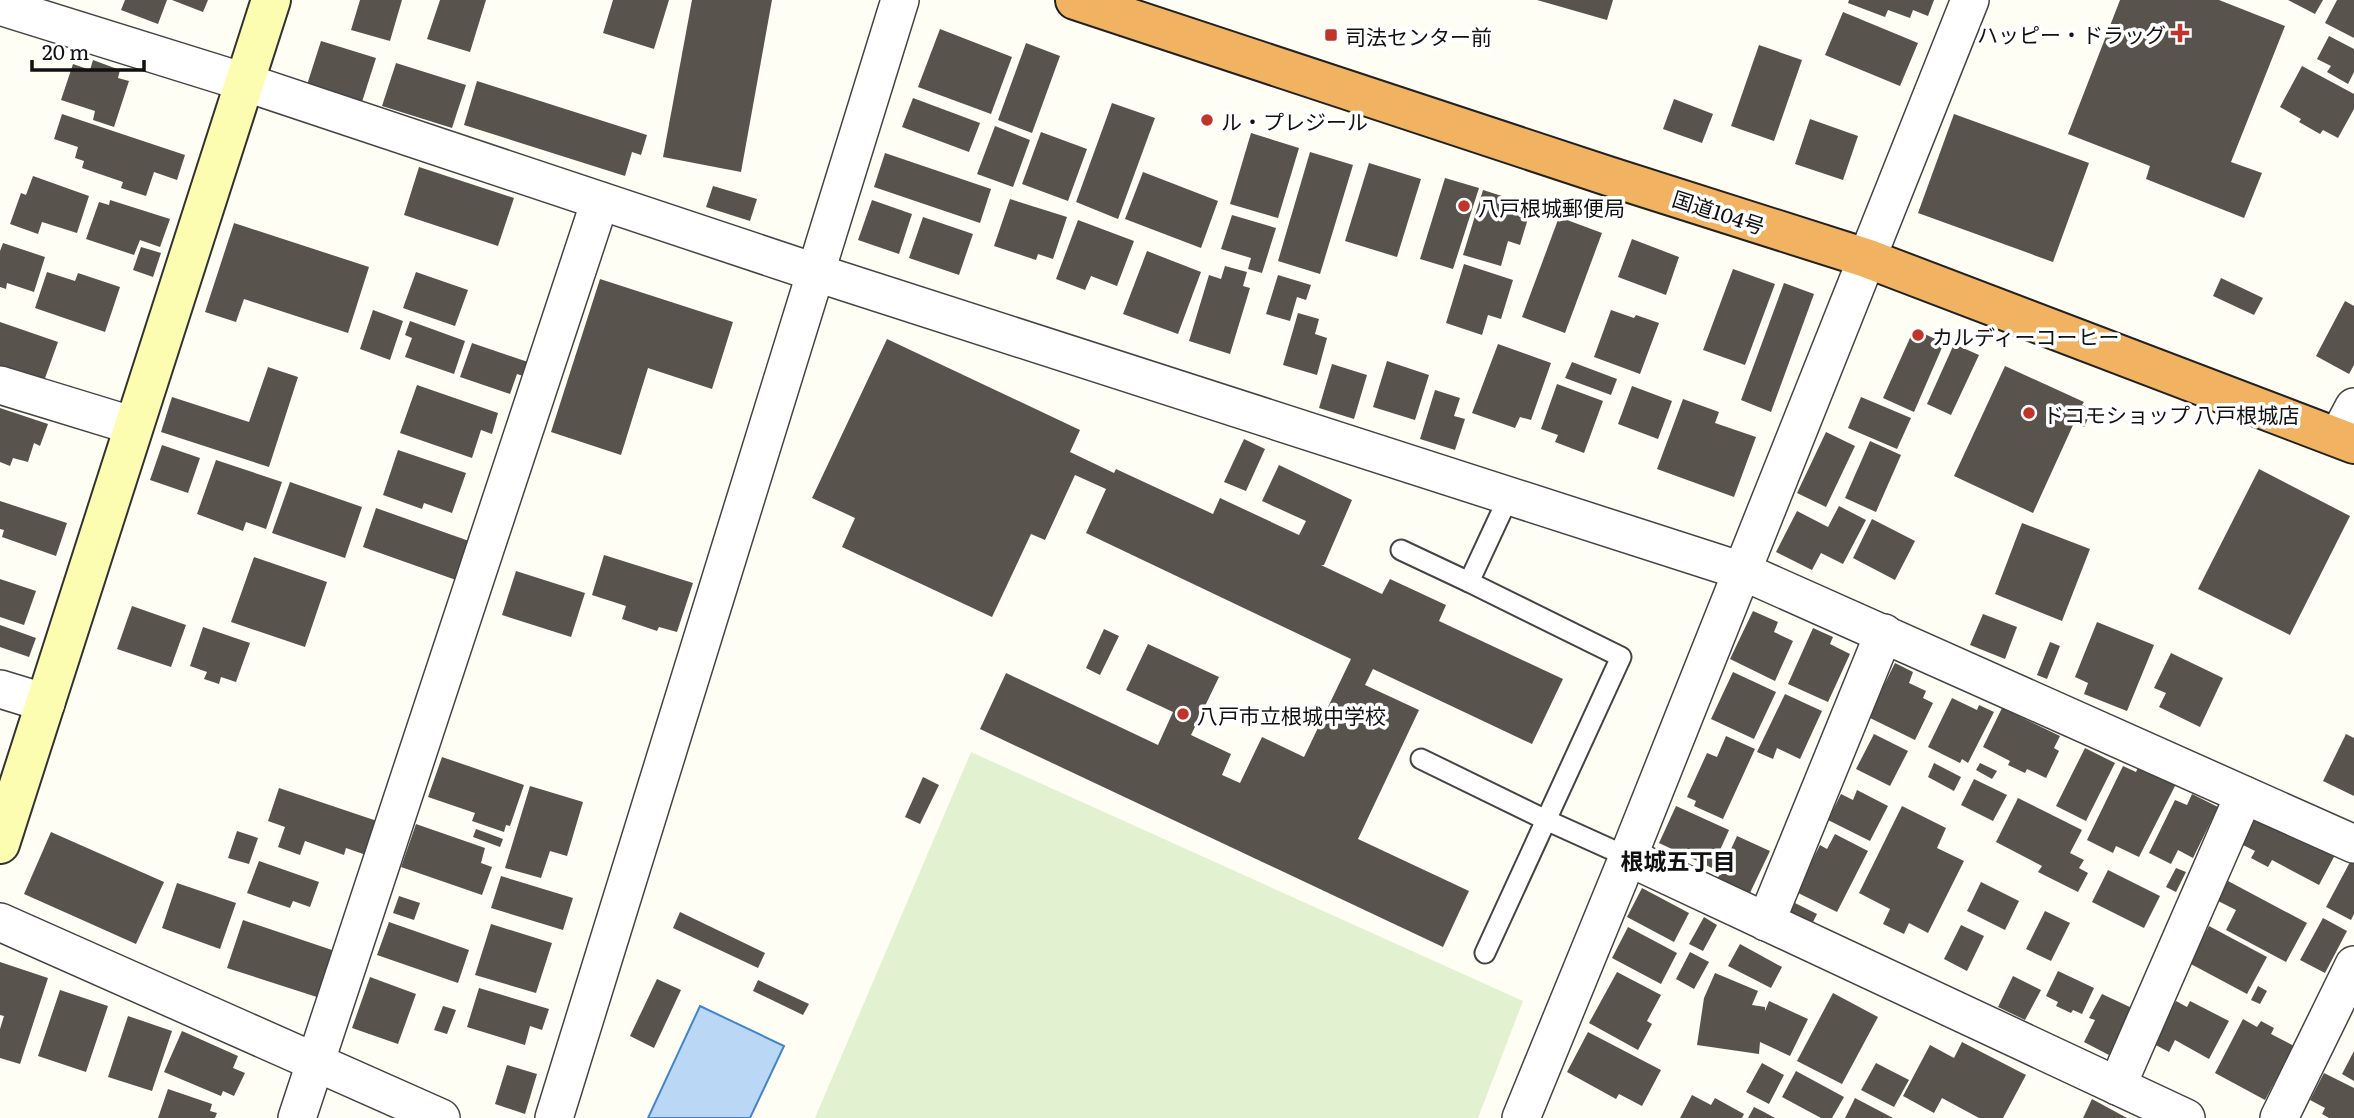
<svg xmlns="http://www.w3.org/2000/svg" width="2354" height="1118" viewBox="0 0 2354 1118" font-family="Literata,'Noto Sans JP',serif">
<rect width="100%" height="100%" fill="#fffef5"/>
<!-- pitch -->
<polygon fill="#e2f1d0" points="971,752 1523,1001 1478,1118 815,1118"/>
<!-- water -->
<polygon fill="#bad8f5" stroke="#4285cb" stroke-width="2" points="700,1006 784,1046 750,1118 648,1118"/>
<!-- building -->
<g fill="#59534d">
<polygon points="125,0 167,0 158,24 121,10"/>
<polygon points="172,0 208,0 203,12"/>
<polygon points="360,0 402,0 390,41 351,30"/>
<polygon points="440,0 486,0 470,52 427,39"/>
<polygon points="613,0 669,0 654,49 603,33"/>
<polygon points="692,0 772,0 741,172 663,157"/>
<polygon points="1537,0 1613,0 1607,20"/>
<polygon points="1849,0 1934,0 1928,16 1913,10 1910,18 1888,10 1885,17 1848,3"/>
<polygon points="2120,0 2219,0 2285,26 2231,162 2262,173 2244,218 2146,179 2150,166 2068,134"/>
<polygon points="2288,0 2323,0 2315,14"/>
<polygon points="2337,0 2354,0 2354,38 2325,23"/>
<polygon points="1843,12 1918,43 1900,86 1825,55"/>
<polygon points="940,29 1012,57 991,114 918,87"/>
<polygon points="2329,36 2354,49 2354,72 2348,84 2327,72 2331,66 2317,59"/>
<polygon points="321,41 376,58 361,105 306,88"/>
<polygon points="1026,43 1060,56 1032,133 998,120"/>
<polygon points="1759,45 1802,60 1774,141 1731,126"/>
<polygon points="93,60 120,70 118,78 129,81 114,127 93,120 95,111 61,100 73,64 90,70"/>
<polygon points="396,63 466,85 452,128 382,106"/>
<polygon points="2302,66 2354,94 2354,109 2338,138 2323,130 2320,134 2299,122 2301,119 2280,107"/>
<polygon points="477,81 647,135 641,155 632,152 625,176 464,125"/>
<polygon points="913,98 980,123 969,152 902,127"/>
<polygon points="1674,99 1713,114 1702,143 1663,129"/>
<polygon points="1112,103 1155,118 1118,219 1076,202"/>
<polygon points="62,114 185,155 177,180 154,172 146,196 121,188 123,182 82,168 84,161 75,158 78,147 54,139"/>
<polygon points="1954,114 2089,163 2053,262 1918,213"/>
<polygon points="1810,119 1858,136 1843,180 1795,164"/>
<polygon points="995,126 1030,140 1013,187 977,174"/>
<polygon points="1041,132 1087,149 1068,201 1022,184"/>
<polygon points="1251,133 1299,148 1278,218 1230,204"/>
<polygon points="1310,152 1353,165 1320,274 1278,261"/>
<polygon points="885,153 991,189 980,223 874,187"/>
<polygon points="1369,163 1421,179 1397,257 1345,241"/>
<polygon points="419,167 514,198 498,246 404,215"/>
<polygon points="1143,172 1218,201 1201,248 1125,219"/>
<polygon points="33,176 89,196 77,233 42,222 38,234 10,224 21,193 26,195"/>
<polygon points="1445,178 1479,188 1453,269 1420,259"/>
<polygon points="713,186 757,199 750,221 706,207"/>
<polygon points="1483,190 1521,202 1519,208 1530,212 1520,245 1508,241 1501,266 1463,255"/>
<polygon points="1010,199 1067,217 1053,259 1038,254 1036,260 994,246"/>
<polygon points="110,200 170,219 160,247 140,240 134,255 86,239 99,202 109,205"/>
<polygon points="872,200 912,214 899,254 858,240"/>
<polygon points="1232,215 1276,228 1262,273 1248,269 1251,258 1221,249"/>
<polygon points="923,217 973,234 959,275 909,258"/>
<polygon points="1559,217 1602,233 1565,333 1522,317"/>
<polygon points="1078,220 1134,241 1117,286 1091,276 1085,290 1056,279"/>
<polygon points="234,223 369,267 348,333 244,299 236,322 205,312"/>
<polygon points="1632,239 1679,257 1666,295 1618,277"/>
<polygon points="3,243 45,257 34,292 7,283 6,289 0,287 0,251"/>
<polygon points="141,247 161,253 153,277 133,270"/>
<polygon points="1147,251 1201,272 1178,334 1123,314"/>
<polygon points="1464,264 1513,280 1501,319 1488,315 1482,335 1446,323"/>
<polygon points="1225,266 1247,272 1243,286 1250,288 1230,354 1189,341 1209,275 1221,279"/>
<polygon points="1733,269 1775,284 1745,365 1703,350"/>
<polygon points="47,272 75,281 78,273 120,287 105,332 35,308"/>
<polygon points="416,272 468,290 455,326 403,308"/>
<polygon points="1278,275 1311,285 1306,300 1297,297 1290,321 1266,314"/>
<polygon points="2221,278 2263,298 2254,315 2213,296"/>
<polygon points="600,279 733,322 712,389 648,368 621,455 551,432"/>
<polygon points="1784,283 1814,294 1771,412 1741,400"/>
<polygon points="2345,301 2354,306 2354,365 2349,374 2316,356"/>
<polygon points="373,310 403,321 390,360 360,349"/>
<polygon points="1611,310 1634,318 1636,315 1659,323 1640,374 1594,357"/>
<polygon points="1298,313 1319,319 1315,334 1327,338 1317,375 1283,365"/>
<polygon points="410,321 465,341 454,374 405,357 412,338 405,335"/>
<polygon points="0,322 58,342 44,381 0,366"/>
<polygon points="1914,329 1944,343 1914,412 1883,398"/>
<polygon points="887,339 1080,430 1070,452 1114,473 1116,469 1213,514 1220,498 1299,535 1306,521 1262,501 1279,465 1352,500 1324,565 1321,565 1382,594 1390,579 1446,605 1439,621 1563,679 1532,744 1373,669 1365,685 1419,710 1358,839 1469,891 1443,947 980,729 1006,673 1158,745 1173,712 1126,690 1148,644 1219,677 1191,735 1231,754 1222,775 1240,783 1262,737 1304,757 1351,659 1086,533 1106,489 1075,475 1045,540 1031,534 992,617 842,547 855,518 812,498"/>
<polygon points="472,343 528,362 523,376 517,374 510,394 460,377"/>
<polygon points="1498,344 1551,363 1531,420 1520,417 1515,428 1472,413"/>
<polygon points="1954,344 1979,355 1951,415 1927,404"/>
<polygon points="1387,361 1429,375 1415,420 1373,407"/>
<polygon points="1572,362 1617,379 1611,395 1565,378"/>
<polygon points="1332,364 1367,375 1354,419 1319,408"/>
<polygon points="2005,366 2084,402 2082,405 2092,410 2084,427 2074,423 2033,513 1954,476"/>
<polygon points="268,367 298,377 269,467 161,432 172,397 249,422"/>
<polygon points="1557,384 1603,401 1584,453 1555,442 1558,435 1541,429"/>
<polygon points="417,385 498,413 492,434 481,430 472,458 400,433"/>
<polygon points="1632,386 1672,401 1658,439 1618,424"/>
<polygon points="1435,390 1460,398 1454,416 1465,419 1455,450 1420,439"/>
<polygon points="1861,397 1911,418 1897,449 1848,428"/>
<polygon points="1683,399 1719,412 1715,423 1756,437 1734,497 1657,469"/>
<polygon points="0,408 48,424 40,446 34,443 28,462 13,458 10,466 0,462"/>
<polygon points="1826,432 1855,446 1826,507 1797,493"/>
<polygon points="1244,439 1265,449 1246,491 1224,482"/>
<polygon points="1870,441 1901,455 1876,512 1845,498"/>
<polygon points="162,445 200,458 188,493 150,480"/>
<polygon points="398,450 466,473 452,513 424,503 422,509 383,495"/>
<polygon points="216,460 282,482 266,529 246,522 243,531 197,514"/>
<polygon points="2259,469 2350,516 2290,635 2198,589"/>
<polygon points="290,482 362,507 345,558 272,533"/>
<polygon points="0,501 67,523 56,556 2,537 4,530 0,529"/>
<polygon points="1839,506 1866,520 1843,564 1821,553 1812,570 1776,552 1797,511 1828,527"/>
<polygon points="376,508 469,541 456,580 363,547"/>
<polygon points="1872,519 1915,541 1895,580 1853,558"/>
<polygon points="2022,523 2090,549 2062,621 1995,594"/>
<polygon points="604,555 693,583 677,632 659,627 657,631 622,619 626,606 592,595"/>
<polygon points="254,557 327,582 305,647 231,622"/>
<polygon points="516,571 585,593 571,637 502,615"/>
<polygon points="0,579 36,591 24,625 0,617"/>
<polygon points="132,606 186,625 171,667 117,649"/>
<polygon points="1753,611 1778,622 1774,632 1793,641 1775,681 1730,659"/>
<polygon points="1983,614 2017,627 2005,659 1970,645"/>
<polygon points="2097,622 2154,645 2127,711 2084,694 2088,683 2075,677"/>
<polygon points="0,625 36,638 29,657 0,647"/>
<polygon points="203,627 250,643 236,682 221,677 219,684 204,679 207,672 190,666"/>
<polygon points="1813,628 1833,637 1830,644 1850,654 1828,702 1788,684"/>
<polygon points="1104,629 1119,636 1100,675 1086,668"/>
<polygon points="2050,642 2060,646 2047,679 2037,675"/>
<polygon points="2171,653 2223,678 2200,727 2159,707 2166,693 2154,688"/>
<polygon points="1895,663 1913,672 1909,683 1926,691 1923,698 1933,703 1915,740 1868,717"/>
<polygon points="1733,672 1776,692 1754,739 1711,719"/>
<polygon points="1785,694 1822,711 1800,759 1777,748 1773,759 1757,752"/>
<polygon points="1952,698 1977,710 1979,705 1994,712 1968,763 1962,759 1960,763 1928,747"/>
<polygon points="2002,708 2060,736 2054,748 2059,751 2046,778 2027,769 2025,773 2008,765 2010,761 1983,747"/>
<polygon points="1874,734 1908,751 1890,786 1856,769"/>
<polygon points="2346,734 2354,738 2354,796 2323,781"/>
<polygon points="1726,736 1755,749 1723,819 1694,806 1696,801 1687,797 1707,753 1717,757"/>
<polygon points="2085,748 2115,763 2086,821 2056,806"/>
<polygon points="442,757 524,785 510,826 506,825 504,832 472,821 475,813 428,797"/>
<polygon points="1934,763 1961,777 1954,791 1928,777"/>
<polygon points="1980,763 1997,771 1992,779 1976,770"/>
<polygon points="2139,765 2176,784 2139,857 2116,846 2113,853 2087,840 2123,766 2136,772"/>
<polygon points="923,777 939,785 920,824 905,817"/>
<polygon points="1974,779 2007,795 1993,821 1961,805"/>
<polygon points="530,786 583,802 567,856 550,851 541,878 505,868"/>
<polygon points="279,788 377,821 366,855 346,848 344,855 305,841 300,855 278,847 285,827 268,821"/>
<polygon points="1857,790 1888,806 1870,841 1828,820 1841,794 1853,800"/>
<polygon points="2192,794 2218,807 2193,858 2178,850 2171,864 2149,853 2175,800 2187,805"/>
<polygon points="2018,798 2082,830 2070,853 2084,860 2079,868 2088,873 2078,892 2038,872 2042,866 1996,842"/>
<polygon points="1676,806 1729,830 1712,868 1659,843"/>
<polygon points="1902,806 1946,828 1937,848 1964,861 1928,933 1909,923 1904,934 1883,924 1890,909 1859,893"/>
<polygon points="2255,813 2335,855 2319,885 2272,860 2268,867 2251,858 2255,851 2239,843"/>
<polygon points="416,824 485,848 481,863 492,867 482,895 401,867"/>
<polygon points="476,829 503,839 500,847 473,837"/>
<polygon points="237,831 258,838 249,864 228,858"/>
<polygon points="51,832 164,882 136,944 24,894"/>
<polygon points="1835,834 1868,851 1837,912 1796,892 1820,845 1827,849"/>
<polygon points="1737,836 1770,851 1748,897 1716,882"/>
<polygon points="259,861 319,882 310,907 293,901 290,908 247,893"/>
<polygon points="2350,862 2354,864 2354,914 2351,920 2326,907"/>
<polygon points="2176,868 2186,872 2176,892 2166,887"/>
<polygon points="2108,870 2160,896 2144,928 2092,902"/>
<polygon points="501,876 573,898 563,930 491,908"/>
<polygon points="2228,881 2307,923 2286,962 2226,930 2236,910 2218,901"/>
<polygon points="1981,882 2019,901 2005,930 1967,911"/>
<polygon points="177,883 236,903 220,949 162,928"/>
<polygon points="1642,888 1689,913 1674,942 1627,917"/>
<polygon points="399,896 420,903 414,920 393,913"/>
<polygon points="1795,903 1817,914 1811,926 1789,915"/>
<polygon points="2045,911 2070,923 2051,961 2026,949"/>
<polygon points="680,912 765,953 758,968 673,928"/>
<polygon points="1704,917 1717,925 1703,951 1689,944"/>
<polygon points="2323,918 2347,931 2325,973 2300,960"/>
<polygon points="243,920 335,951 320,998 227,968"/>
<polygon points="389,922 469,950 458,983 377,955"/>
<polygon points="491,924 552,943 536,993 475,975"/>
<polygon points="1961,925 1984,936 1967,971 1944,959"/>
<polygon points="2209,926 2267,957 2247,994 2189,963"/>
<polygon points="1628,927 1677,953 1661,984 1612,958"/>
<polygon points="1740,944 1782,967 1771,988 1728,966"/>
<polygon points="1690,952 1709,962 1694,989 1676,979"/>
<polygon points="0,962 48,978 20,1064 0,1058 0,1029 4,1016 0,1015"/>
<polygon points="2058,971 2094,988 2082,1014 2073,1010 2071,1013 2056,1006 2058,1002 2046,996"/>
<polygon points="1617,972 1661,995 1647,1021 1652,1024 1638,1050 1589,1023"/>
<polygon points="1715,973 1758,991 1752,1005 1765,1007 1765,1011 1769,1001 1808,1019 1790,1056 1760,1042 1759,1054 1697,1045 1704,998"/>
<polygon points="2013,976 2041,990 2025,1020 1998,1007"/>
<polygon points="370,977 416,994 398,1044 352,1028"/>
<polygon points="657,979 681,990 654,1048 630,1036"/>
<polygon points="758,980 809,1004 803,1015 753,991"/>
<polygon points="2258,986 2267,991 2260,1004 2251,1000"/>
<polygon points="479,988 549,1009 542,1030 530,1026 525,1045 467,1027"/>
<polygon points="60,990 108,1006 86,1072 38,1056"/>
<polygon points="1833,993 1878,1017 1842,1084 1797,1061"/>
<polygon points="2102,994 2132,1008 2109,1055 2084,1042 2095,1020 2089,1018"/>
<polygon points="2176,1001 2187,1007 2190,1001 2229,1021 2209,1059 2175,1040 2169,1052 2150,1042 2165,1015 2168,1016"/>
<polygon points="443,1006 456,1010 447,1034 434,1030"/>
<polygon points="128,1016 172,1031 152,1091 108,1077"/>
<polygon points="2243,1019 2257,1027 2261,1021 2274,1028 2271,1034 2294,1046 2265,1100 2215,1073"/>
<polygon points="182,1031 238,1056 233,1068 245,1073 234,1096 223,1091 221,1096 164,1072"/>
<polygon points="1588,1032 1661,1070 1642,1106 1619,1094 1616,1099 1567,1072"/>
<polygon points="1962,1042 2026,1075 2003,1118 1979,1118 1942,1098 1934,1113 1903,1096 1930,1045 1954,1058"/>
<polygon points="2354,1051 2354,1081 2342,1074"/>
<polygon points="1762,1063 1784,1075 1769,1104 1746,1092"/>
<polygon points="1876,1063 1909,1080 1894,1107 1861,1090"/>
<polygon points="507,1065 537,1074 525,1114 495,1104"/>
<polygon points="1796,1071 1844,1097 1832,1118 1821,1118 1782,1097"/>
<polygon points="2324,1073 2354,1088 2354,1118 2329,1118 2322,1114 2325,1108 2310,1100"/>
<polygon points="168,1089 212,1104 210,1111 217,1113 215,1118 158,1118"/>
<polygon points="1692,1095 1711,1105 1715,1098 1744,1114 1742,1118 1680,1118"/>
<polygon points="1855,1098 1893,1118 1845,1118"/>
<polygon points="2092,1099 2127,1118 2083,1118"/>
<polygon points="1754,1107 1764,1112 1775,1118 1748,1118"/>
</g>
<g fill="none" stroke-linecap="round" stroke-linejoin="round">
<!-- lane casing -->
<g stroke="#444" stroke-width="23">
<g id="lane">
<polyline points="1401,550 1469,582 1509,496"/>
<polyline points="1469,582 1621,657 1485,953"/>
<polyline points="1421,759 1546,820 1628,857"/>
</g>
</g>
<!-- street casing -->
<g stroke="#444" stroke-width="40">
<g id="street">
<polyline points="0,6 244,82 817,273 1742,571 2354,844"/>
<polyline points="0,385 134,426"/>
<polyline points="2338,437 2354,407"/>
<polyline points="0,689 46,703"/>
<polyline points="1628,857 2186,1118"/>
<polyline points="0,922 441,1118"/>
<polyline points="1766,922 1884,633"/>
<polyline points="2117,1086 2244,795"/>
<polyline points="297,1118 600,201"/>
<polyline points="554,1118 900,0"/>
<polyline points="1521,1118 1628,857 1970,0"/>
<polyline points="2279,1118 2354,965"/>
</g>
</g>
<!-- secondary casing -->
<g stroke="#333" stroke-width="42">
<polyline id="secondary" points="0,844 271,0"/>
</g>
<!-- highway casing -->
<g stroke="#222" stroke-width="42">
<polyline id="highway" points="1075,0 1608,176 1866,258 2354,444"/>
</g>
<!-- lane -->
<use href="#lane" stroke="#fff" stroke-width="19"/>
<!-- street -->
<use href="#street" stroke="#fff" stroke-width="37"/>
<!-- secondary -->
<use href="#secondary" stroke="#fdfdb2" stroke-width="38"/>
<!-- highway -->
<use href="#highway" stroke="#f1b361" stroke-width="38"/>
</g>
<!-- markers -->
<g fill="#c0342a" stroke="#fff" stroke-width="2.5">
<path d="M2176.5 22.5h7v7h7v7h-7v7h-7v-7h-7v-7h7z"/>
<rect x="1324" y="28" width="14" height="14" rx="3.5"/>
<circle cx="1207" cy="120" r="7"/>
<circle cx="1464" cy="206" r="7"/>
<circle cx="1918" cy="335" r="7"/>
<circle cx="2029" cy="413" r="7"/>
<circle cx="1183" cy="714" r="7"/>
</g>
<g text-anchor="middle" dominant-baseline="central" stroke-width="7" stroke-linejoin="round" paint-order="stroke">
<!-- poi labels -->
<g font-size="21" fill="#111" stroke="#fff" text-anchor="start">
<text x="2166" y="33" text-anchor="end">ハッピー・ドラッグ</text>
<text x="1345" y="35">司法センター前</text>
<text x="1221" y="120">ル・プレジール</text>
<text x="1478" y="206">八戸根城郵便局</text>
<text x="1932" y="335">カルディーコーヒー</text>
<text x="2043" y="413">ドコモショップ 八戸根城店</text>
<text x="1197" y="714">八戸市立根城中学校</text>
</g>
<!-- street labels -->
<g font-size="21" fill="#111" stroke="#fff">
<text transform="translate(1719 211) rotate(18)">国道104号</text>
</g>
<!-- neighbourhood labels -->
<g font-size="23" font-weight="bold" fill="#111" stroke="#fff">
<text x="1678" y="860">根城五丁目</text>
</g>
</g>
<!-- scale -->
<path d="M32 60v10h112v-10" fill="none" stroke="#111111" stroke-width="3.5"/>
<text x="42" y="60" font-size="21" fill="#111111" stroke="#ffffff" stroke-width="5" paint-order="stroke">20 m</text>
</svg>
